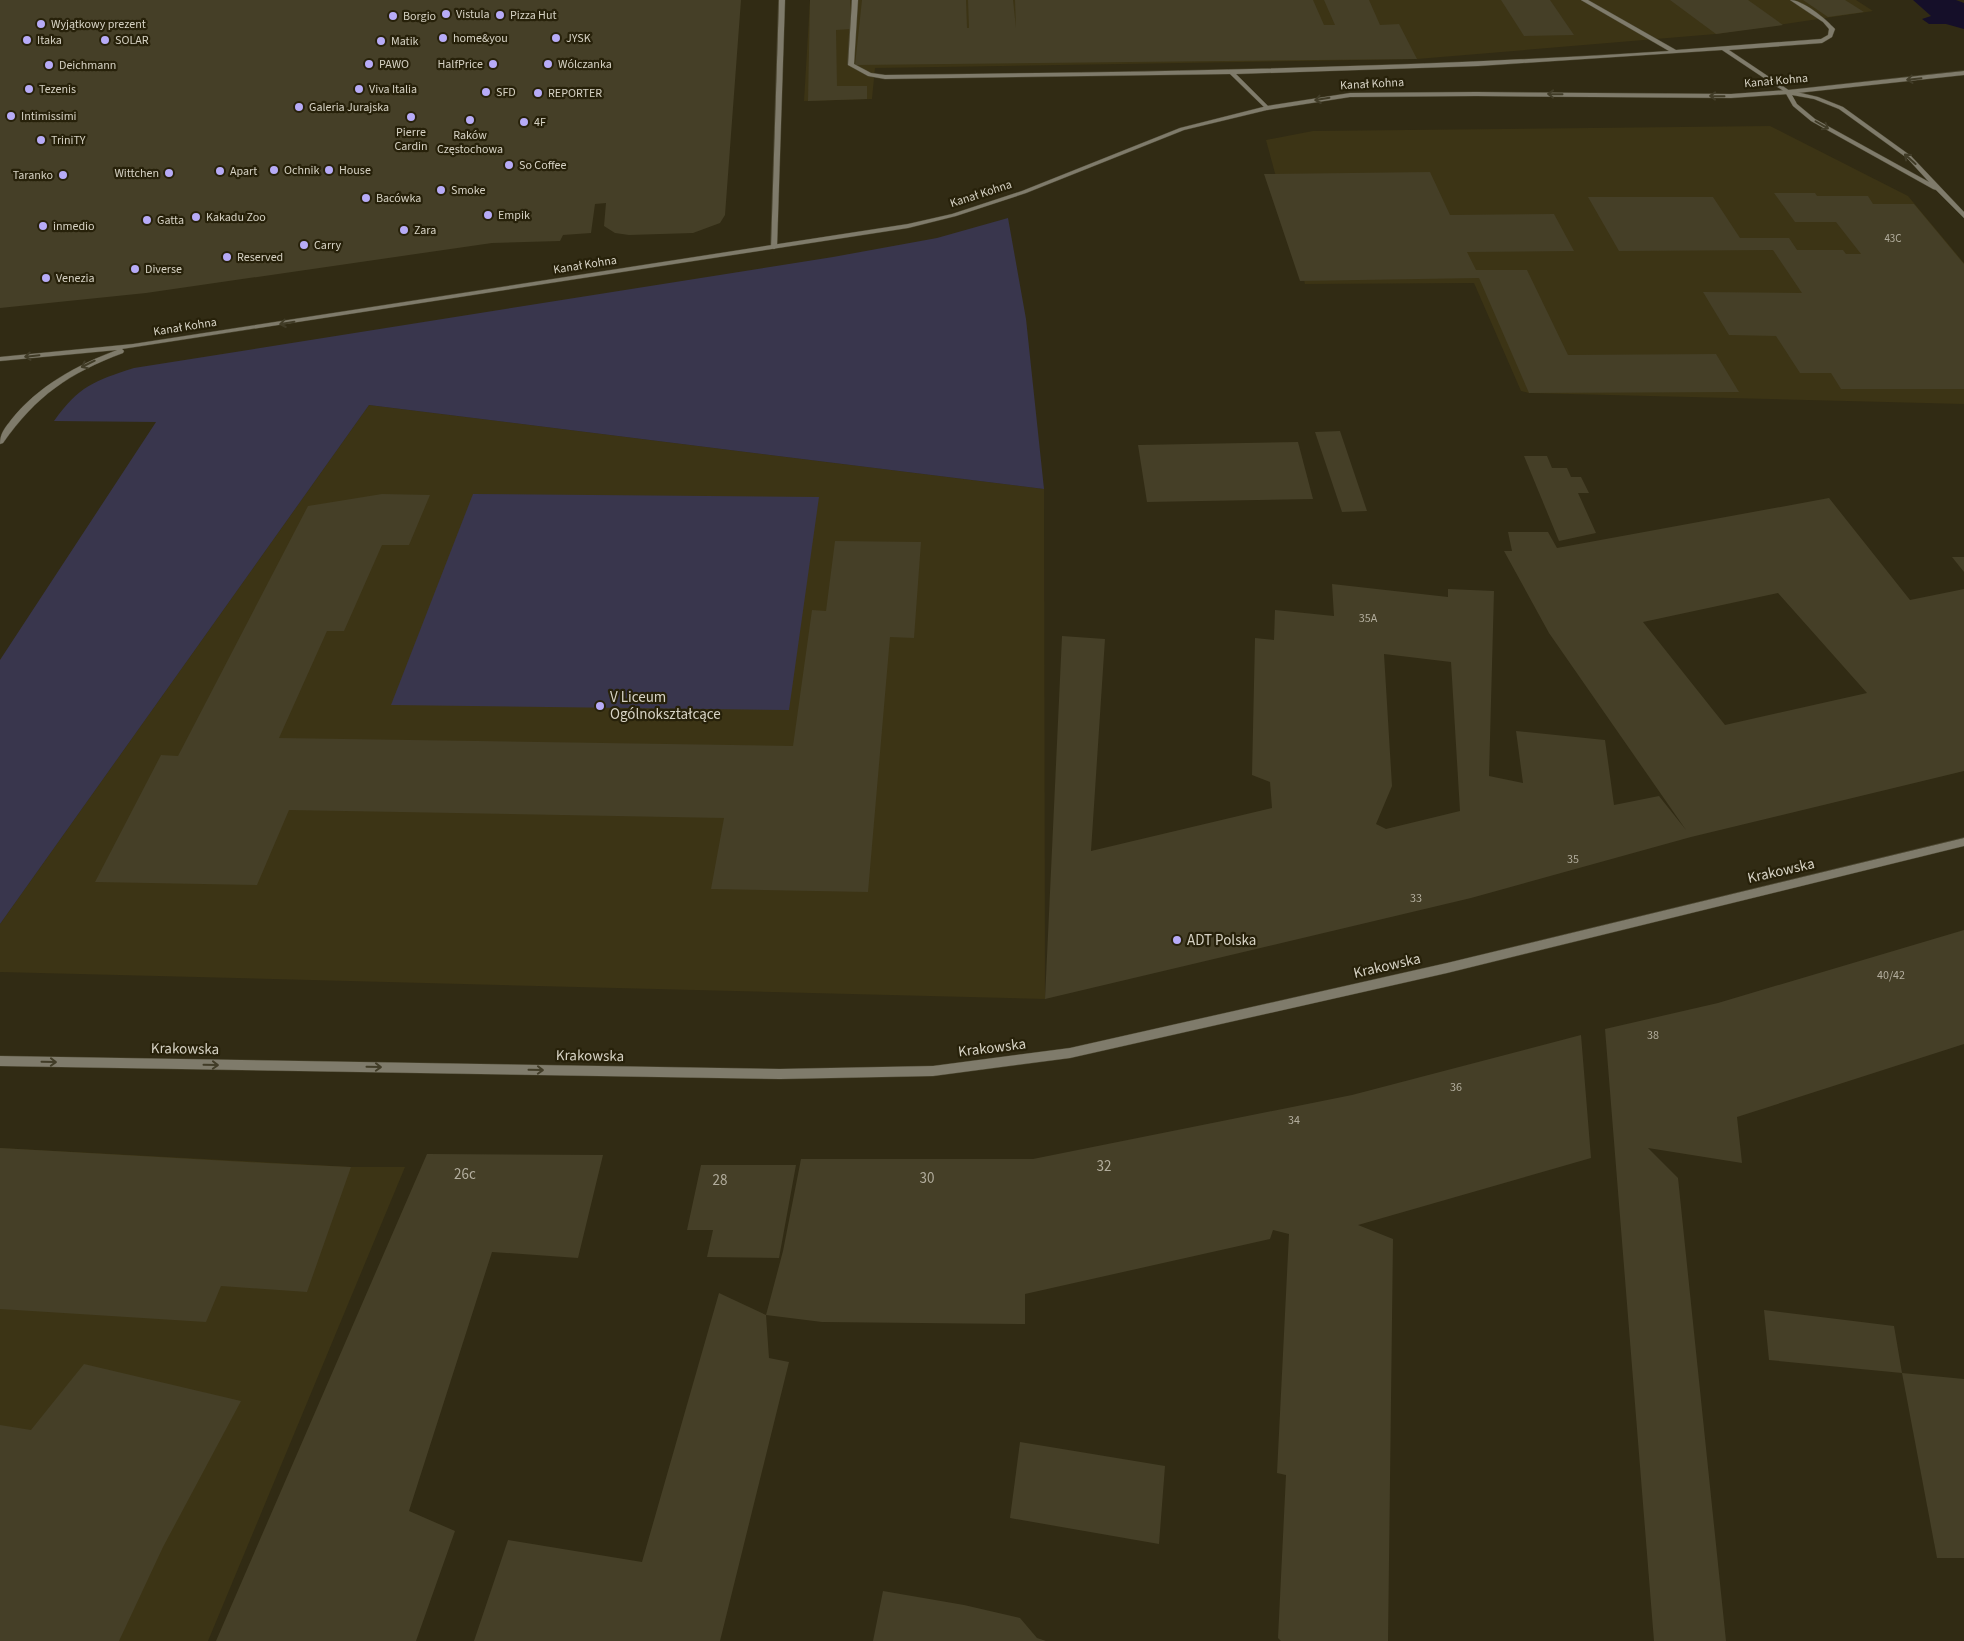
<svg xmlns="http://www.w3.org/2000/svg" width="1964" height="1641" viewBox="0 0 1964 1641" font-family="'Source Sans 3',sans-serif">
<rect width="100%" height="100%" fill="#312b14"/>
<!-- built -->
<g fill="#3c3415">
<polygon points="810,0 1856,0 1873,11 1716,34 1417,59 875,68 872,99 804,101"/>
<polygon points="1770,126 1908,196 1964,263 1964,404 1529,393 1521,391 1474,283 1305,284 1266,140 1313,131"/>
<polygon points="369,405 1044,489 1045,999 0,972 0,924"/>
<polygon points="0,1148 351,1167 405,1167 208,1641 0,1641"/>
</g>
<!-- green -->
<g fill="#39364d">
<path d="M1008,218L1026,319L1044,489L369,405L0,924V660L156,422L54,421C79,386 94,381 134,368L833,257L937,238Z"/>
<polygon points="473,494 819,497 789,710 391,705"/>
</g>
<!-- water -->
<polygon fill="#150f29" points="1913,0 1956,0 1964,3 1964,29 1946,24 1929,24 1922,19 1931,16"/>
<!-- building -->
<g fill="#453f27" fill-rule="evenodd">
<polygon points="0,0 741,0 725,215 720,223 693,233 629,235 615,233 604,226 606,203 595,204 591,233 563,235 560,241 492,243 146,293 0,308"/>
<polygon points="810,0 850,0 850,29 836,30 837,86 867,86 867,99 808,101"/>
<polygon points="862,0 966,0 967,28 969,28 968,0 1013,0 1016,28 1015,0 1313,0 1324,25 1335,25 1324,0 1369,0 1380,25 1399,24 1417,59 855,65"/>
<polygon points="1501,0 1550,0 1574,35 1524,36"/>
<polygon points="1670,0 1748,0 1783,25 1716,34"/>
<polygon points="1803,0 1845,0 1864,12 1828,17"/>
<polygon points="1430,172 1450,215 1554,214 1574,251 1467,252 1476,270 1527,270 1568,355 1716,354 1739,392 1529,393 1479,278 1300,281 1264,174"/>
<polygon points="1774,193 1815,193 1817,196 1868,196 1873,204 1914,204 1964,264 1964,389 1841,389 1831,373 1800,373 1776,336 1729,335 1703,292 1802,293 1773,250 1619,251 1588,197 1713,197 1740,238 1789,238 1797,250 1843,250 1846,254 1861,254 1836,222 1795,222"/>
<polygon points="1340,431 1367,511 1342,512 1315,432"/>
<polygon points="1298,442 1313,499 1147,502 1138,445"/>
<polygon points="1524,456 1547,456 1552,468 1567,468 1571,477 1581,477 1589,493 1578,493 1596,533 1559,541"/>
<polygon points="382,494 430,495 409,545 382,545 344,631 327,631 279,738 793,746 812,610 826,611 835,541 921,542 914,638 890,637 868,892 711,889 724,818 289,810 257,885 95,882 161,755 178,756 308,506"/>
<path d="M1829,498L1910,600L1964,589V771L1691,837L1471,898L1045,999L1062,636L1105,639L1091,851L1272,808L1270,782L1252,775L1255,638L1274,640L1275,610L1334,616L1332,584L1448,597V589L1494,591L1489,776L1523,783L1516,731L1605,740L1614,805L1659,796L1686,830L1549,633L1504,551H1512L1508,532H1548L1557,548ZM1778,593L1867,693L1725,725L1643,622ZM1384,654L1451,662L1460,811L1386,829L1376,824L1392,786Z"/>
<polygon points="1952,557 1964,557 1964,572"/>
<polygon points="1964,930 1964,1044 1737,1117 1742,1163 1648,1148 1678,1178 1726,1641 1654,1641 1605,1029 1718,1003"/>
<polygon points="1581,1035 1591,1158 1358,1225 1393,1239 1388,1641 1281,1641 1278,1638 1286,1475 1277,1473 1289,1234 1273,1230 1270,1239 1025,1294 1025,1324 822,1322 766,1315 769,1358 789,1362 720,1641 474,1641 508,1540 642,1562 719,1293 766,1315 783,1251 801,1159 1033,1159 1352,1095"/>
<polygon points="0,1148 267,1163 351,1167 307,1292 221,1286 206,1322 0,1309"/>
<polygon points="427,1154 603,1155 578,1258 492,1252 409,1511 455,1531 416,1641 216,1641"/>
<polygon points="701,1165 796,1165 779,1258 707,1257 713,1230 687,1230"/>
<polygon points="1764,1310 1894,1326 1902,1373 1769,1360"/>
<polygon points="84,1364 241,1401 163,1547 119,1641 0,1641 0,1425 31,1430"/>
<polygon points="1902,1373 1964,1379 1964,1558 1937,1558"/>
<polygon points="1020,1442 1165,1466 1159,1544 1010,1518"/>
<polygon points="883,1591 964,1605 1020,1618 1037,1638 1046,1641 873,1641"/>
</g>
<g fill="none" stroke-linecap="round" stroke-linejoin="round">
<!-- service casing -->
<g stroke="#4b4630" stroke-width="1">
<path id="service" d="M852,0H858L854,64L871,73L885,75C1147,72 1408,68 1669,51L1581,0H1588L1676,50L1821,39L1828,35L1829,29L1823,22L1790,0C1803,0 1826,19 1835,29L1832,37L1822,43L1729,50L1790,91L1791,92L1788,94L1722,50L1478,66L1236,74L1269,107V109L1267,110L1230,74L885,79L868,76L848,65Z"/>
</g>
<!-- minor casing -->
<g stroke="#4b4630" stroke-width="1">
<g id="minor">
<polygon points="779,0 785,0 777,247 774,249 771,247"/>
<path d="M1788,90L1818,97L1843,107L1911,156L1964,212V218L1936,190L1933,189L1811,121L1793,106L1785,92ZM1792,95L1814,99L1839,109L1907,158L1929,182L1815,119L1797,104Z"/>
</g>
</g>
<!-- tertiary casing -->
<g stroke="#4b4630" stroke-width="1">
<g id="tertiary">
<path d="M1964,71V75L1788,94L1731,98L1476,96L1350,97L1267,110L1184,130L1026,193L956,216L908,228L122,349L124,351L123,353C69,373 36,396 3,443L0,444C0,433 5,428 11,420C38,386 77,365 117,350L0,361V357L133,344L908,224L952,214L1022,191L1180,128L1267,106L1350,93L1476,92L1731,94L1788,90Z"/>
<polygon points="1964,838 1964,846 1447,973 1070,1058 933,1076 780,1079 0,1066 0,1056 780,1069 933,1066 1070,1048 1447,963"/>
</g>
</g>
<!-- service -->
<use href="#service" fill="#7f7b6b" fill-rule="evenodd"/>
<!-- minor -->
<use href="#minor" fill="#7f7b6b" fill-rule="evenodd"/>
<!-- tertiary -->
<use href="#tertiary" fill="#7f7b6b" fill-rule="evenodd"/>
</g>
<!-- one-way arrows -->
<defs><path id="oneway-shaft" d="M-6 0H5M1.5-3L5.5 0L1.5 3" fill="none" stroke-width="1.6" stroke-linecap="round" stroke-linejoin="round" transform="scale(1.25)"/></defs>
<g stroke="#413c27">
<use href="#oneway-shaft" transform="translate(1914 79) rotate(174)"/>
<use href="#oneway-shaft" transform="translate(1555 94) rotate(-179)"/>
<use href="#oneway-shaft" transform="translate(1717 96) rotate(-179)"/>
<use href="#oneway-shaft" transform="translate(1322 99) rotate(171)"/>
<use href="#oneway-shaft" transform="translate(1822 125) rotate(30)"/>
<use href="#oneway-shaft" transform="translate(1910 159) rotate(-138)"/>
<use href="#oneway-shaft" transform="translate(287 323) rotate(171)"/>
<use href="#oneway-shaft" transform="translate(32 356) rotate(174)"/>
<use href="#oneway-shaft" transform="translate(88 364) rotate(154)"/>
<use href="#oneway-shaft" transform="translate(49 1062) rotate(1)"/>
<use href="#oneway-shaft" transform="translate(211 1065) rotate(1)"/>
<use href="#oneway-shaft" transform="translate(374 1067) rotate(1)"/>
<use href="#oneway-shaft" transform="translate(536 1070) rotate(1)"/>
</g>
<!-- markers -->
<g fill="#b7abf7" stroke="#27210a" stroke-width="2">
<circle cx="446" cy="14" r="5"/>
<circle cx="500" cy="15" r="5"/>
<circle cx="393" cy="16" r="5"/>
<circle cx="41" cy="24" r="5"/>
<circle cx="443" cy="38" r="5"/>
<circle cx="556" cy="38" r="5"/>
<circle cx="27" cy="40" r="5"/>
<circle cx="105" cy="40" r="5"/>
<circle cx="381" cy="41" r="5"/>
<circle cx="369" cy="64" r="5"/>
<circle cx="493" cy="64" r="5"/>
<circle cx="548" cy="64" r="5"/>
<circle cx="49" cy="65" r="5"/>
<circle cx="29" cy="89" r="5"/>
<circle cx="359" cy="89" r="5"/>
<circle cx="486" cy="92" r="5"/>
<circle cx="538" cy="93" r="5"/>
<circle cx="299" cy="107" r="5"/>
<circle cx="11" cy="116" r="5"/>
<circle cx="411" cy="117" r="5"/>
<circle cx="470" cy="120" r="5"/>
<circle cx="524" cy="122" r="5"/>
<circle cx="41" cy="140" r="5"/>
<circle cx="509" cy="165" r="5"/>
<circle cx="274" cy="170" r="5"/>
<circle cx="329" cy="170" r="5"/>
<circle cx="220" cy="171" r="5"/>
<circle cx="169" cy="173" r="5"/>
<circle cx="63" cy="175" r="5"/>
<circle cx="441" cy="190" r="5"/>
<circle cx="366" cy="198" r="5"/>
<circle cx="488" cy="215" r="5"/>
<circle cx="196" cy="217" r="5"/>
<circle cx="147" cy="220" r="5"/>
<circle cx="43" cy="226" r="5"/>
<circle cx="404" cy="230" r="5"/>
<circle cx="304" cy="245" r="5"/>
<circle cx="227" cy="257" r="5"/>
<circle cx="135" cy="269" r="5"/>
<circle cx="46" cy="278" r="5"/>
<circle cx="600" cy="706" r="5"/>
<circle cx="1177" cy="940" r="5"/>
</g>
<g text-anchor="middle" dominant-baseline="central" stroke-width="4.5" stroke-linejoin="round" paint-order="stroke">
<!-- far-number labels -->
<g font-size="11" fill="#b2ad9d">
<text x="1893" y="238">43C</text>
</g>
<!-- far-poi labels -->
<g font-size="12" fill="#d6d2c4" stroke="#27210a" text-anchor="start">
<text x="456" y="14">Vistula</text>
<text x="510" y="15">Pizza Hut</text>
<text x="403" y="16">Borgio</text>
<text x="51" y="24">Wyjątkowy prezent</text>
<text x="453" y="38">home&amp;you</text>
<text x="566" y="38">JYSK</text>
<text x="37" y="40">Itaka</text>
<text x="115" y="40">SOLAR</text>
<text x="391" y="41">Matik</text>
<text x="379" y="64">PAWO</text>
<text x="483" y="64" text-anchor="end">HalfPrice</text>
<text x="558" y="64">Wólczanka</text>
<text x="59" y="65">Deichmann</text>
<text x="39" y="89">Tezenis</text>
<text x="369" y="89">Viva Italia</text>
<text x="496" y="92">SFD</text>
<text x="548" y="93">REPORTER</text>
<text x="309" y="107">Galeria Jurajska</text>
<text x="21" y="116">Intimissimi</text>
<text x="534" y="122">4F</text>
<text x="411" y="132" text-anchor="middle">Pierre<tspan x="411" dy="14">Cardin</tspan></text>
<text x="470" y="135" text-anchor="middle">Raków<tspan x="470" dy="14">Częstochowa</tspan></text>
<text x="51" y="140">TriniTY</text>
<text x="519" y="165">So Coffee</text>
<text x="284" y="170">Ochnik</text>
<text x="339" y="170">House</text>
<text x="230" y="171">Apart</text>
<text x="159" y="173" text-anchor="end">Wittchen</text>
<text x="53" y="175" text-anchor="end">Taranko</text>
<text x="451" y="190">Smoke</text>
<text x="376" y="198">Bacówka</text>
<text x="498" y="215">Empik</text>
<text x="206" y="217">Kakadu Zoo</text>
<text x="157" y="220">Gatta</text>
<text x="53" y="226">inmedio</text>
<text x="414" y="230">Zara</text>
<text x="314" y="245">Carry</text>
<text x="237" y="257">Reserved</text>
<text x="145" y="269">Diverse</text>
<text x="56" y="278">Venezia</text>
</g>
<!-- far-street labels -->
<g font-size="12" fill="#d6d2c4" stroke="#27210a">
<text transform="translate(1776 81) rotate(-5)">Kanał Kohna</text>
<text transform="translate(1372 84) rotate(-3)">Kanał Kohna</text>
<text transform="translate(981 194) rotate(-18)">Kanał Kohna</text>
<text transform="translate(585 265) rotate(-9)">Kanał Kohna</text>
<text transform="translate(185 327) rotate(-9)">Kanał Kohna</text>
</g>
<!-- number labels -->
<g font-size="12" fill="#b2ad9d">
<text x="1368" y="618">35A</text>
<text x="1573" y="859">35</text>
<text x="1416" y="898">33</text>
<text x="1891" y="975">40/42</text>
<text x="1653" y="1035">38</text>
<text x="1456" y="1087">36</text>
<text x="1294" y="1120">34</text>
</g>
<!-- poi labels -->
<g font-size="15" fill="#d6d2c4" stroke="#27210a" text-anchor="start">
<text x="610" y="697">V Liceum<tspan x="610" dy="17">Ogólnokształcące</tspan></text>
<text x="1187" y="940">ADT Polska</text>
</g>
<!-- street labels -->
<g font-size="15" fill="#d6d2c4" stroke="#27210a">
<text transform="translate(1781 871) rotate(-13)">Krakowska</text>
<text transform="translate(1387 966) rotate(-13)">Krakowska</text>
<text transform="translate(992 1048) rotate(-7)">Krakowska</text>
<text transform="translate(185 1049) rotate(1)">Krakowska</text>
<text transform="translate(590 1056) rotate(1)">Krakowska</text>
</g>
<!-- near-number labels -->
<g font-size="15" fill="#b2ad9d">
<text x="1104" y="1166">32</text>
<text x="465" y="1174">26c</text>
<text x="927" y="1178">30</text>
<text x="720" y="1180">28</text>
</g>
</g>
</svg>
